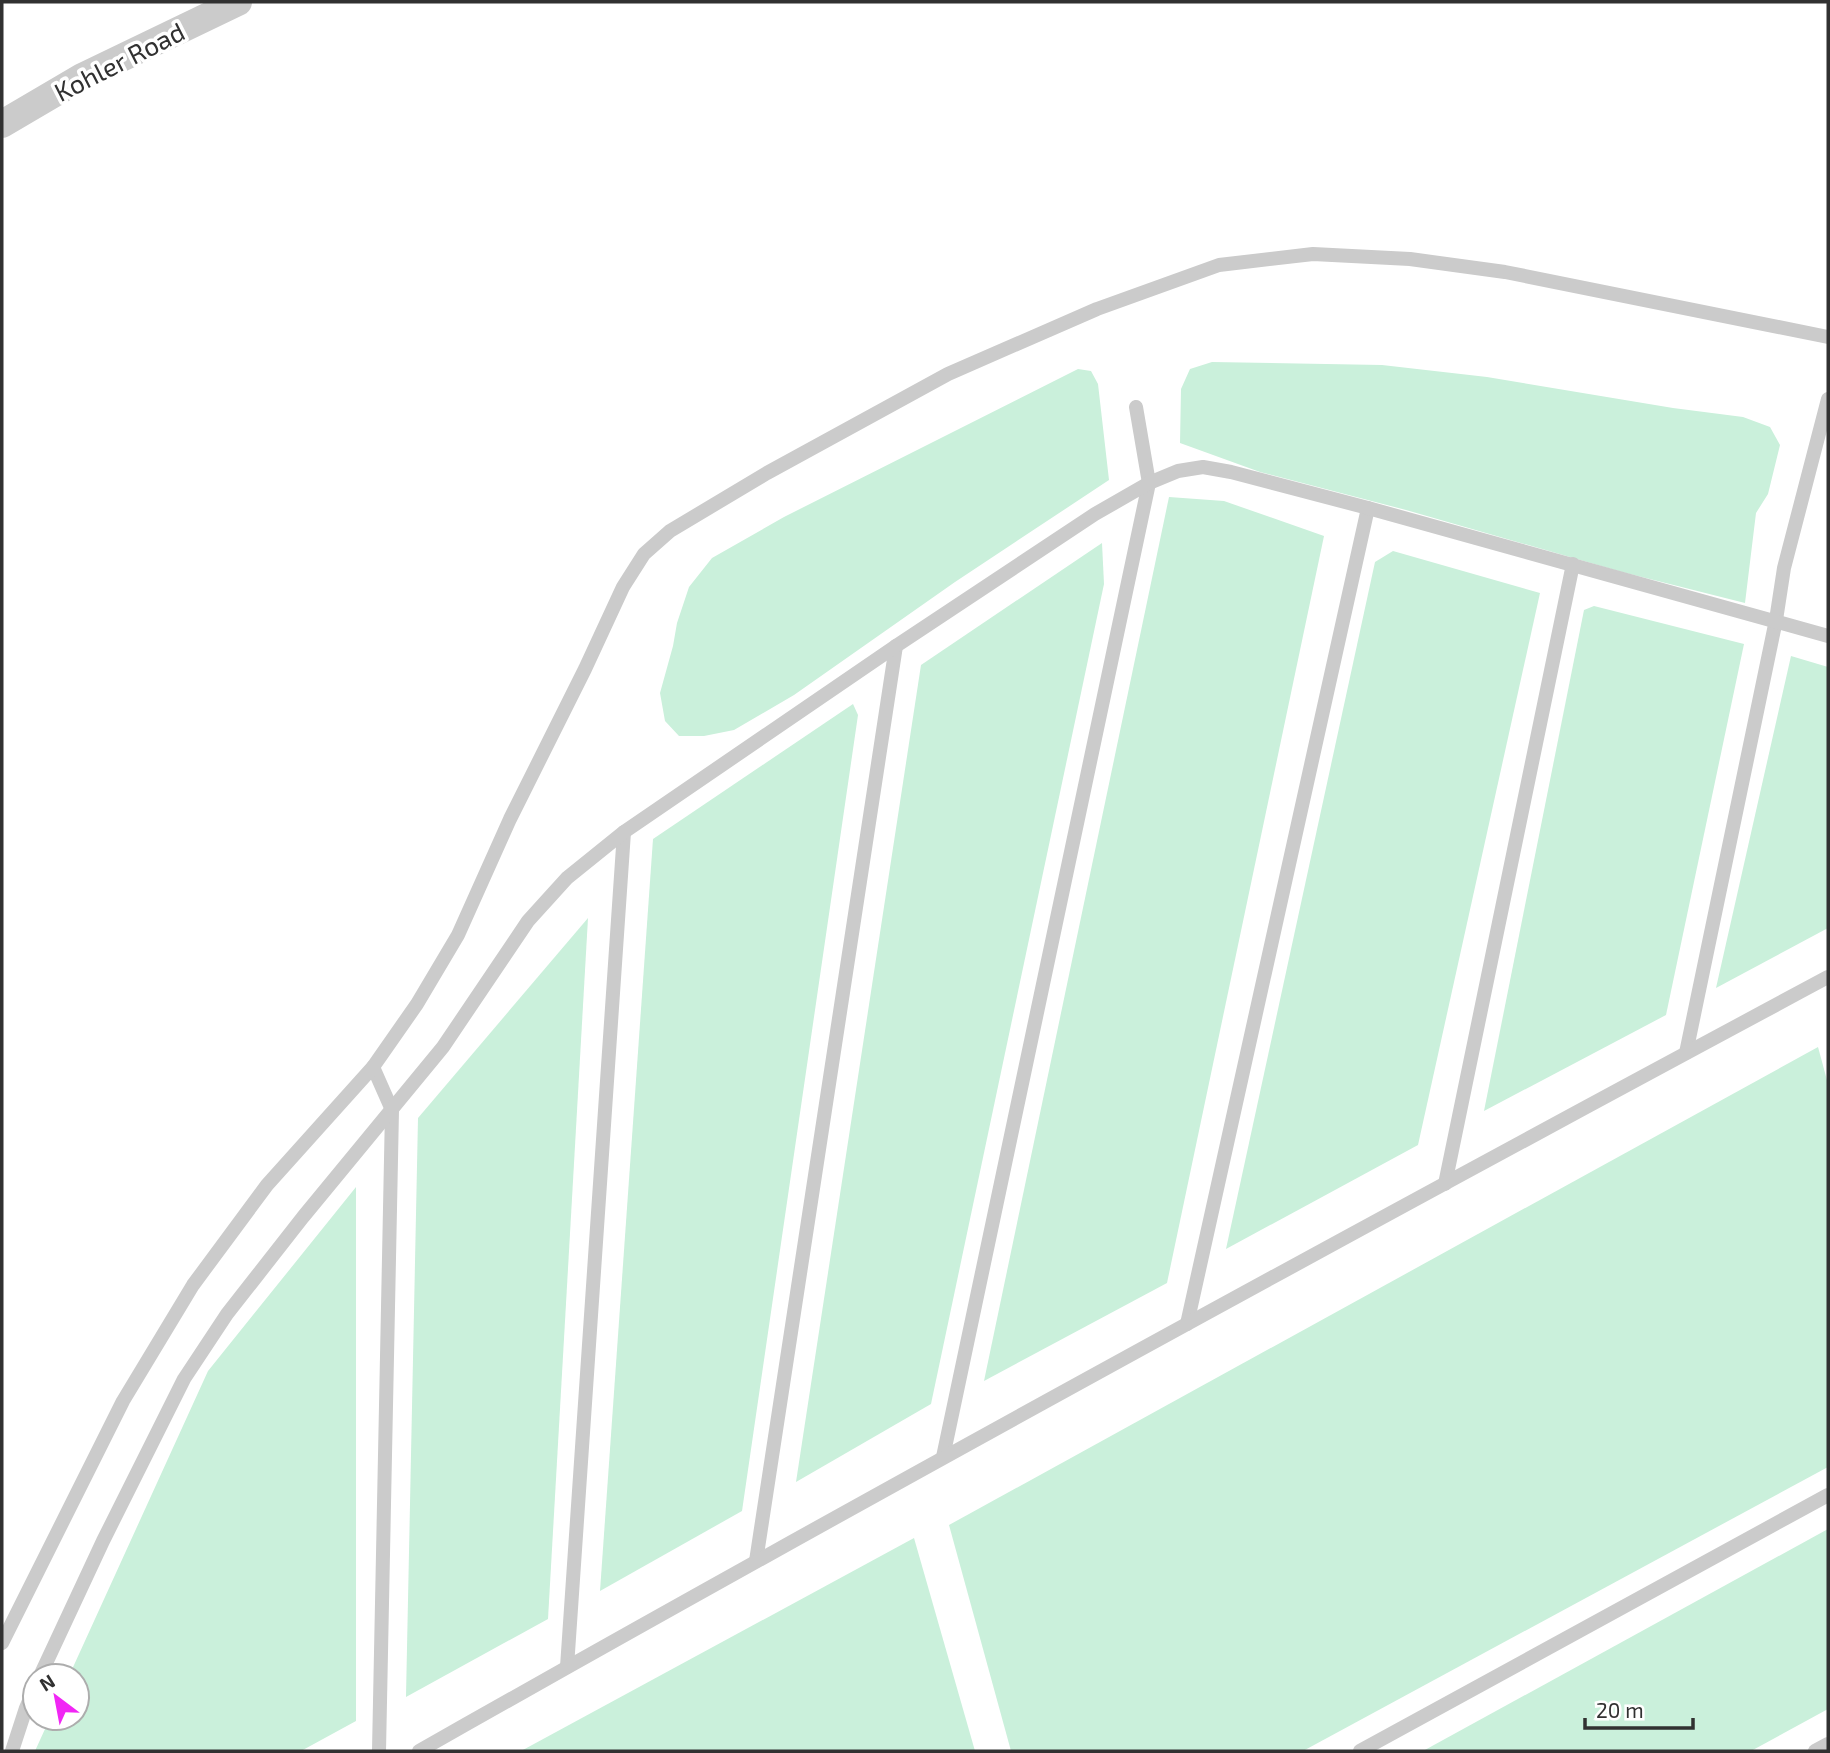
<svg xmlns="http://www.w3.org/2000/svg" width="1830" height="1753" viewBox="0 0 1830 1753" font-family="'Exo 2',sans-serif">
<rect width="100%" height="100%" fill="#fff"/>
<!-- water -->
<g fill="#caf0db">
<polygon points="1212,362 1382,365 1487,377 1673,408 1743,417 1770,427 1780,445 1768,494 1756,513 1745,603 1622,572 1406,510 1260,472 1180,443 1181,389 1190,369"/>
<polygon points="1078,369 1091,371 1098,384 1109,480 955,582 794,695 734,730 704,736 679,736 665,721 660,693 673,646 677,623 689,587 712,558 784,517"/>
<polygon points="1169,497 1224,501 1324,536 1167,1283 984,1381"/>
<polygon points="1102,543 1104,584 931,1404 796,1482 921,665"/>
<polygon points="1393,551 1540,593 1418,1145 1226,1249 1375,562"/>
<polygon points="1594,606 1744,644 1666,1015 1484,1111 1584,610"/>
<polygon points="1791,656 1828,667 1828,928 1716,988"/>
<polygon points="853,704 858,715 742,1511 600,1591 653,839"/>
<polygon points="588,918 548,1619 406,1697 418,1118"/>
<polygon points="1818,1047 1828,1084 1828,1467 1303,1751 1011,1751 949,1525"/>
<polygon points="356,1187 356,1721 301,1751 35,1751 50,1718 77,1718 77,1676 69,1676 208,1371"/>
<polygon points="1828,1529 1828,1709 1751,1751 1423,1751"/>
<polygon points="914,1538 975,1751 521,1751"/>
</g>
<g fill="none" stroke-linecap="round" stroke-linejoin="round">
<!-- service -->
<g stroke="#cbcbcb" stroke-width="14">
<polyline points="1686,1053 1776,620 1784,568 1828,399"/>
<polyline points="373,1067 392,1110 379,1751"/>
<polyline points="1445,1184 1573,564"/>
<polyline points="1187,1324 1368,508"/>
<polyline points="943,1457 1149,483 1136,407"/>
<polyline points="756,1561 896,646"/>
<polyline points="2,1643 123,1401 193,1285 267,1185 373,1067 417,1004 458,935 510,819 585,669 623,587 644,554 670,531 767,473 948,374 1097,309 1219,265 1313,254 1410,259 1505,272 1828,337"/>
<polyline points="567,1667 624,832"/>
<polyline points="40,1676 103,1541 184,1379 227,1314 303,1217 443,1047 528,921 567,878 624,832 896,646 1095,514 1149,483 1178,471 1203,467 1231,472 1368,508 1828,636"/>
<polyline points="12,1751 26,1708 35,1687"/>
<path d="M419,1751C885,1487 1356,1230 1828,977"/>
<polyline points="1360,1751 1828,1495"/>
<polyline points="1815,1751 1828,1744"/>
</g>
<!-- minor -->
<polyline stroke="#cbcbcb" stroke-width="28" points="2,124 82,77 238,2"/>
</g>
<g text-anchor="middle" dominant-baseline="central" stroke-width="7" stroke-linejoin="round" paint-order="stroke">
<!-- street labels -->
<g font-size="26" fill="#313131" stroke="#fff">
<text transform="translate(119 61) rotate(-27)">Kohler Road</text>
</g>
</g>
<!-- border -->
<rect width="1830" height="1753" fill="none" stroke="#313131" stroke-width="7"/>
<!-- north arrow -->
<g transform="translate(56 1697) rotate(328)"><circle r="33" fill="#ffffff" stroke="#adadad" stroke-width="2"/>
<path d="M0-5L12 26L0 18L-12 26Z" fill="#f126f5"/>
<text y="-10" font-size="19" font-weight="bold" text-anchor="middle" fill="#313131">N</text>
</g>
<!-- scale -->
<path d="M1585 1718v10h108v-10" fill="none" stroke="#313131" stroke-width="3.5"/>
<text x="1596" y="1718" font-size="21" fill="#313131" stroke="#ffffff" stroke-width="5" paint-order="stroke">20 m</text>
</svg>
